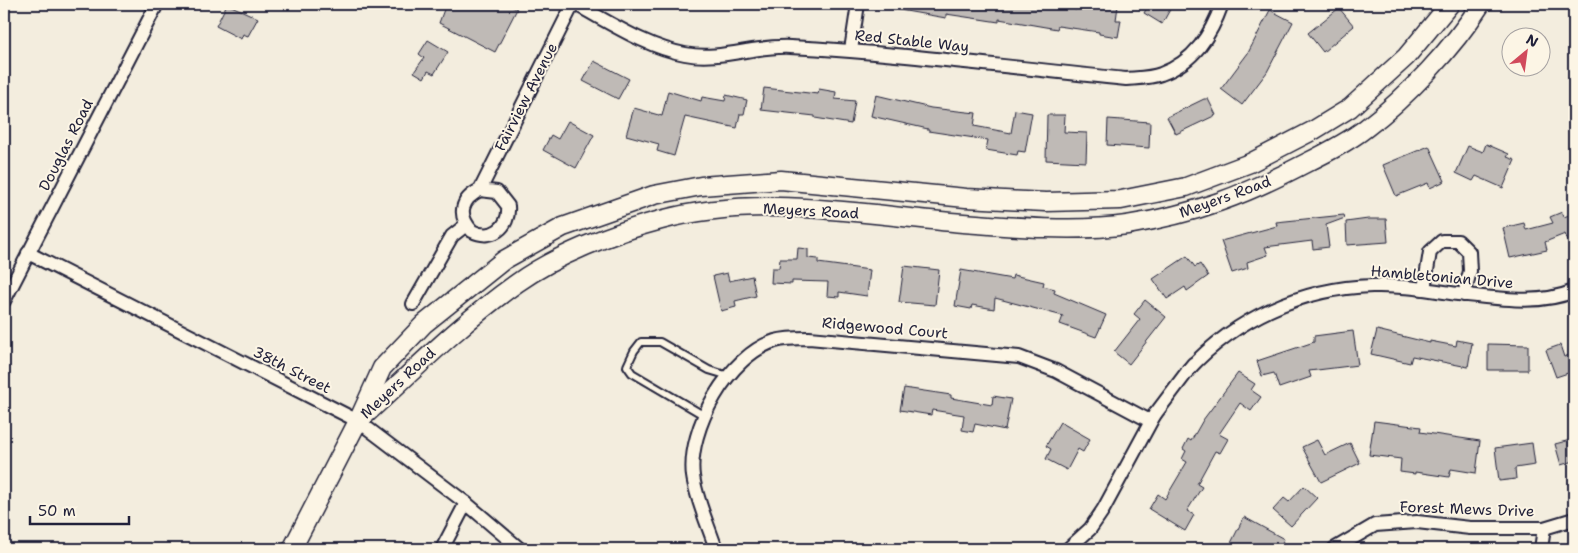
<svg xmlns="http://www.w3.org/2000/svg" width="1578" height="553" viewBox="0 0 1578 553" font-family="'Shantell Sans',sans-serif">
<rect width="100%" height="100%" fill="#f3edde"/>
<filter id="ink" filterUnits="userSpaceOnUse"><feTurbulence type="fractalNoise" baseFrequency=".02" numOctaves="2"/><feDisplacementMap in="SourceGraphic" scale="10" xChannelSelector="R" yChannelSelector="G"/><feConvolveMatrix kernelMatrix="1 2 1 2 8 2 1 2 1" color-interpolation-filters="sRGB"/></filter>
<g filter="url(#ink)">
<!-- building -->
<g fill="#bfbab6" stroke="#22223b">
<polygon points="227,4 258,18 248,36 243,34 241,39 216,26"/>
<polygon points="446,4 507,4 517,9 495,52 439,23"/>
<polygon points="895,4 1045,4 1076,10 1077,5 1102,8 1103,4 1118,6 1116,20 1121,20 1118,37 1099,34 1099,32 1058,26 1057,29 999,19 999,22 946,14 946,18 894,9"/>
<polygon points="1149,4 1173,4 1162,24 1144,13"/>
<polygon points="1339,8 1354,26 1323,52 1308,33"/>
<polygon points="1270,10 1293,22 1267,72 1242,105 1221,89 1248,53"/>
<polygon points="428,40 448,52 434,74 428,71 424,78 414,72 424,58 419,54"/>
<polygon points="594,61 629,79 618,99 583,81"/>
<polygon points="764,88 818,94 819,89 836,92 835,99 855,101 851,124 815,118 815,116 761,110"/>
<polygon points="668,91 701,101 702,97 725,101 726,95 747,100 744,114 740,114 737,128 685,117 674,156 657,151 659,144 626,135 634,108 662,116"/>
<polygon points="876,95 931,108 976,113 974,126 1011,133 1015,110 1032,113 1025,152 1018,151 1017,155 986,150 988,140 928,131 928,129 871,116"/>
<polygon points="1204,99 1208,99 1216,115 1176,134 1167,117"/>
<polygon points="1047,115 1065,115 1064,132 1087,133 1086,162 1046,160"/>
<polygon points="1108,119 1150,122 1149,148 1107,145"/>
<polygon points="568,121 594,135 576,168 543,150 551,135 558,139"/>
<polygon points="1486,144 1509,154 1507,157 1515,160 1503,188 1476,176 1473,181 1456,173 1468,146 1483,152"/>
<polygon points="1429,146 1445,181 1430,188 1428,183 1396,196 1383,165"/>
<polygon points="1562,212 1564,217 1574,213 1574,255 1565,234 1545,242 1547,250 1510,258 1503,228 1524,223 1526,230 1553,223 1550,217"/>
<polygon points="1344,215 1345,218 1326,225 1329,247 1313,249 1312,241 1265,247 1268,255 1247,262 1248,268 1232,273 1221,241 1277,226 1276,222"/>
<polygon points="1368,219 1386,219 1388,242 1347,245 1346,222"/>
<polygon points="798,248 808,249 808,258 818,259 818,263 870,270 867,296 839,292 839,297 827,296 828,282 792,281 792,284 771,283 772,268 779,268 780,259 797,259"/>
<polygon points="1187,256 1195,267 1200,264 1208,276 1187,291 1185,287 1167,299 1153,279"/>
<polygon points="904,266 939,270 935,305 899,302"/>
<polygon points="961,270 1012,279 1013,275 1044,282 1043,286 1055,289 1054,293 1106,315 1096,337 1060,324 1063,316 995,298 994,309 972,305 971,309 955,306"/>
<polygon points="727,273 729,281 752,276 756,296 735,301 736,307 721,311 713,276"/>
<polygon points="1145,300 1166,317 1129,364 1114,352 1140,319 1134,314"/>
<polygon points="1377,330 1430,343 1430,341 1456,346 1457,340 1472,343 1468,367 1412,356 1410,363 1371,354"/>
<polygon points="1353,331 1358,365 1309,371 1311,377 1279,388 1274,373 1262,376 1257,361 1314,342 1314,336"/>
<polygon points="1488,344 1528,345 1528,370 1488,370"/>
<polygon points="1560,345 1564,357 1574,353 1574,371 1556,377 1546,350"/>
<polygon points="1238,373 1255,384 1251,390 1261,397 1251,411 1240,403 1219,434 1228,439 1220,453 1215,451 1197,484 1202,487 1187,511 1194,515 1185,531 1149,509 1158,494 1165,499 1187,462 1182,459 1186,451 1183,449 1188,439 1191,441 1203,420"/>
<polygon points="904,388 951,395 951,398 992,405 993,396 1011,399 1005,430 975,424 973,432 962,430 964,415 932,410 931,415 900,410"/>
<polygon points="1374,421 1421,427 1420,432 1480,441 1476,473 1451,469 1449,477 1415,472 1415,474 1400,472 1401,459 1369,455"/>
<polygon points="1060,422 1090,439 1083,452 1078,449 1067,470 1046,459 1051,449 1046,446"/>
<polygon points="1574,439 1574,461 1561,465 1555,444"/>
<polygon points="1317,440 1325,455 1350,443 1360,463 1321,482 1302,447"/>
<polygon points="1532,443 1535,465 1515,468 1516,479 1499,481 1495,448"/>
<polygon points="1304,486 1317,498 1291,526 1273,510 1284,498 1289,502"/>
<polygon points="1244,517 1284,539 1279,549 1228,549"/>
</g>
<g fill="none" stroke-linecap="round" stroke-linejoin="round">
<!-- lane casing -->
<g stroke="#22223b" stroke-width="10">
<polyline id="lane" points="705,416 632,373 627,366 634,351 641,342 660,342 709,370 729,376"/>
</g>
<!-- street casing -->
<g stroke="#22223b" stroke-width="16">
<g id="street">
<path d="M575,4C609,22 646,47 685,54C721,61 754,45 790,47C902,53 1014,68 1126,79C1137,78 1151,78 1161,74C1194,62 1211,35 1222,4"/>
<polyline points="851,50 858,4"/>
<path d="M480,190L497,192L508,206C510,228 491,241 472,231C457,215 461,199 480,190L573,4"/>
<polyline points="28,253 358,421 466,503 520,549"/>
<polyline points="1424,289 1430,252 1442,241 1458,241 1469,252 1470,271 1464,295"/>
<polyline points="4,301 157,4"/>
<polyline points="413,304 452,236 466,225"/>
<path d="M1188,370C1236,318 1302,288 1372,286C1401,285 1430,290 1458,294C1497,298 1538,306 1574,291"/>
<polyline points="442,549 466,503"/>
<path d="M716,549C709,527 696,499 693,476C687,429 729,355 775,341C785,338 799,338 809,338L1019,357L1056,371L1150,421L1193,364"/>
<polyline points="1068,549 1090,529 1103,510 1155,414"/>
<polyline points="1334,549 1375,525 1417,522 1470,528 1544,528 1574,519"/>
<polyline points="1541,549 1544,528"/>
</g>
</g>
<!-- secondary casing -->
<g stroke="#22223b" stroke-width="21">
<g id="secondary">
<path d="M364,416C414,370 462,322 517,283C556,255 615,232 661,220C760,193 863,215 963,223C1013,227 1078,232 1127,225C1195,214 1245,195 1306,163C1326,153 1348,142 1366,128C1407,97 1453,48 1481,4"/>
<polyline points="292,549 358,421 382,368 424,324 504,260 563,227 654,195 701,186 781,180 966,198 1046,202 1121,200 1186,187 1250,163 1314,130 1350,108 1406,57 1450,4"/>
</g>
</g>
<!-- lane -->
<use href="#lane" stroke="#fcf5e5" stroke-width="6"/>
<!-- street -->
<use href="#street" stroke="#fcf5e5" stroke-width="12"/>
<!-- secondary -->
<use href="#secondary" stroke="#fcf5e5" stroke-width="18"/>
</g>
</g>
<g text-anchor="middle" dominant-baseline="central" stroke-width="4" stroke-linejoin="round" paint-order="stroke">
<!-- street labels -->
<g font-size="15" fill="#22223b" stroke="#fcf5e5">
<text transform="translate(912 41) rotate(6)">Red Stable Way</text>
<text transform="translate(526 97) rotate(-63)">Fairview Avenue</text>
<text transform="translate(66 145) rotate(-63)">Douglas Road</text>
<text transform="translate(1225 197) rotate(-20)">Meyers Road</text>
<text transform="translate(811 211) rotate(3)">Meyers Road</text>
<text transform="translate(1442 277) rotate(5)">Hambletonian Drive</text>
<text transform="translate(885 328) rotate(5)">Ridgewood Court</text>
<text transform="translate(292 370) rotate(27)">38th Street</text>
<text transform="translate(398 383) rotate(-43)">Meyers Road</text>
<text transform="translate(1467 509) rotate(2)">Forest Mews Drive</text>
</g>
</g>
<!-- margin -->
<rect width="1578" height="553" fill="none" stroke="#fcf5e5" stroke-width="20"/>
<rect x="10" y="10" width="1558" height="533" fill="none" stroke="#22223b" stroke-width="2" filter="url(#ink)"/>
<!-- north arrow -->
<g transform="translate(1526 52) rotate(29)"><circle r="24" fill="#fcf5e5" stroke="#a5a1a1"/>
<path d="M0-4L9 19L0 12L-9 19Z" fill="#d1495b"/>
<text y="-8" font-size="14" font-weight="bold" text-anchor="middle" fill="#22223b">N</text>
</g>
<!-- scale -->
<path d="M30 516v8h99v-8" fill="none" stroke="#22223b" stroke-width="2.5"/>
<text x="38" y="516" font-size="15" fill="#22223b" stroke="#fcf5e5" stroke-width="4" paint-order="stroke">50 m</text>
</svg>
